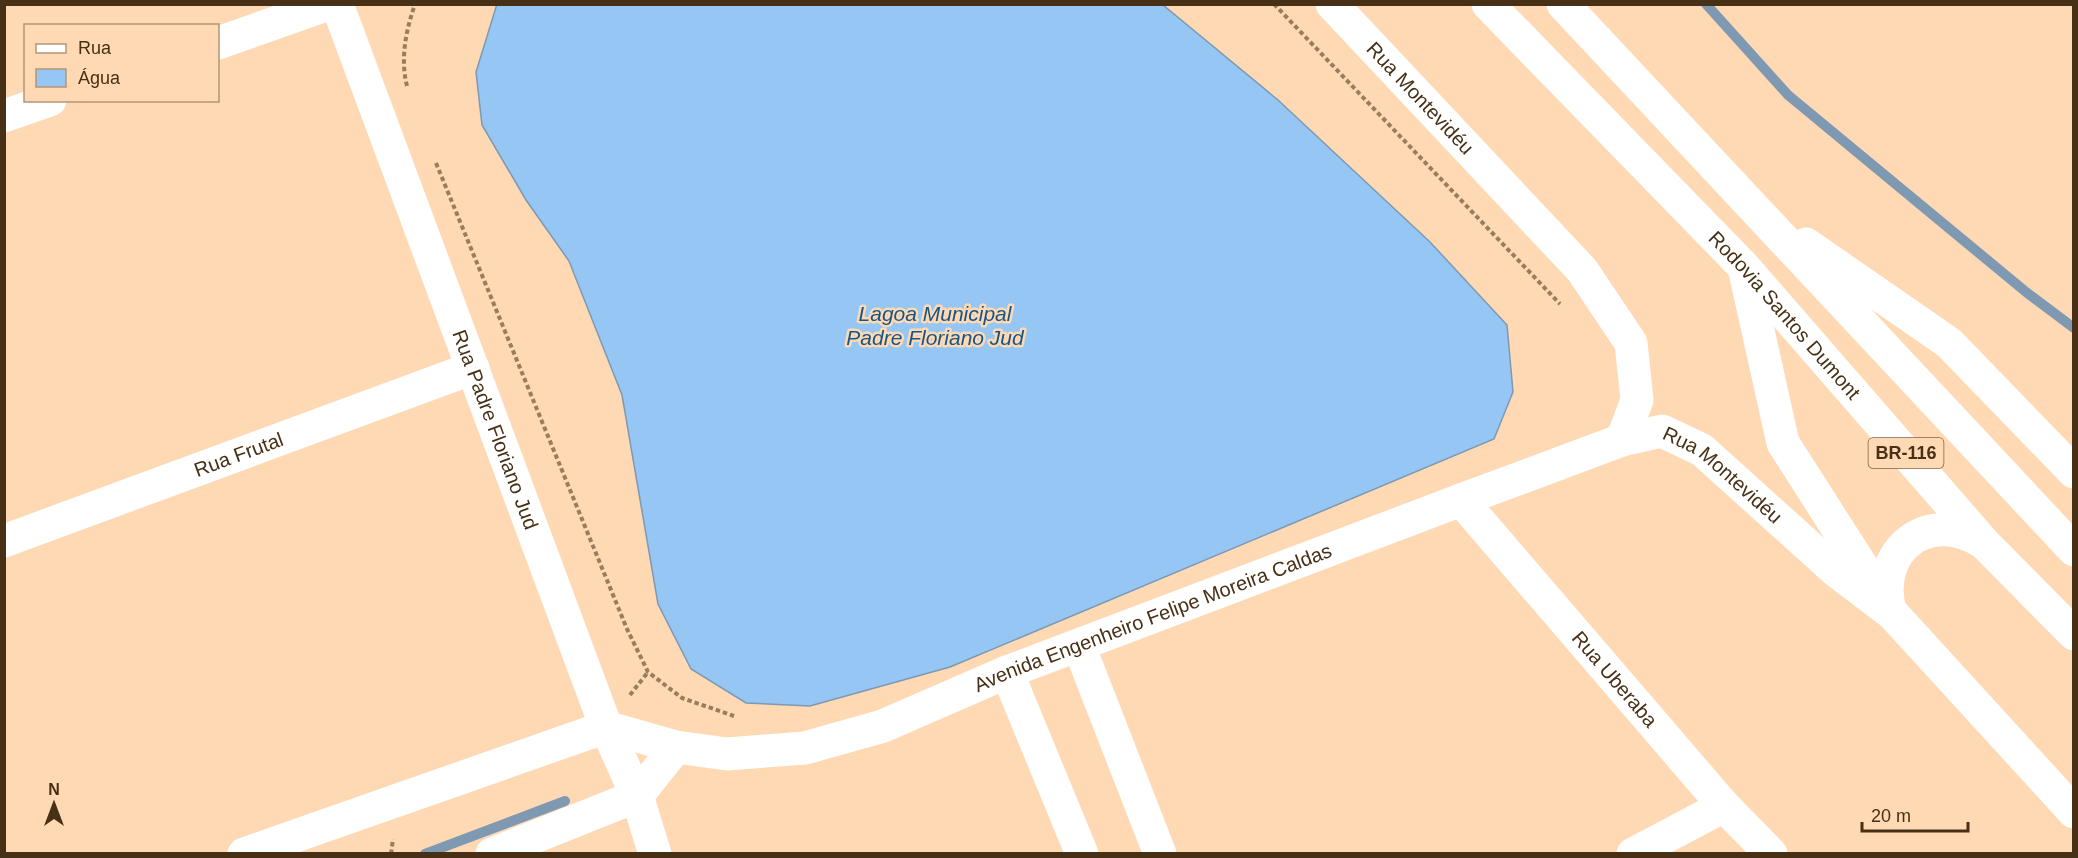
<svg xmlns="http://www.w3.org/2000/svg" width="2078" height="858" viewBox="0 0 2078 858" font-family="Arial,sans-serif">
<rect width="100%" height="100%" fill="#fed9b4"/>
<!-- water -->
<polygon fill="#95c6f4" stroke="#7e99b1" stroke-width="1.5" points="497,4 1163,5 1278,100 1430,242 1507,325 1513,392 1494,439 950,667 810,706 746,703 691,669 658,604 622,395 569,261 526,200 482,125 476,72"/>
<g fill="none" stroke-linecap="round" stroke-linejoin="round">
<!-- stream -->
<g stroke="#7e99b1" stroke-width="10">
<polyline points="1706,4 1788,95 2026,292 2074,328"/>
<polyline points="425,854 565,801"/>
</g>
<!-- path -->
<g stroke="#9a7d5d" stroke-width="4" stroke-dasharray="4.5 3" stroke-linecap="butt">
<polyline points="1274,4 1560,304"/>
<path d="M407,86C400,59 406,30 415,4"/>
<polyline points="436,163 627,629 648,672 682,698 734,716"/>
<polyline points="630,695 648,672"/>
<polyline points="391,854 393,839"/>
</g>
<!-- minor -->
<g stroke="#fff" stroke-width="33">
<path id="s1" d="M337,4L606,727L637,796L655,854"/>
<path id="s2" d="M1332,4L1582,270L1631,343L1637,400L1622,440"/>
<polyline points="218,43 329,4"/>
<polyline points="4,116 50,100"/>
<path id="s3" d="M1461,500L1724,806L1771,854"/>
<path id="s4" d="M4,541L473,368"/>
<polyline points="1079,646 1160,854"/>
<polyline points="1007,672 1082,854"/>
<path id="s5" d="M244,854L606,727L676,747L727,754L805,748L883,726L1007,672L1461,500L1622,440L1662,431L1702,450L1835,570L1889,611"/>
<polyline points="492,854 637,796 676,747"/>
<polyline points="1633,854 1724,806"/>
</g>
<!-- major -->
<polyline stroke="#fff" stroke-width="33" points="1891,612 2074,812"/>
<!-- highway -->
<g stroke="#fff" stroke-width="33">
<path id="s6" d="M1488,4L1744,267L1984,543L2074,634"/>
<polyline points="1563,4 2074,550"/>
<polyline points="1806,244 1949,343 2074,472"/>
<polyline points="1745,272 1783,443 1891,612"/>
<path d="M1890,611C1874,550 1928,508 1982,542"/>
</g>
</g>
<g text-anchor="middle" dominant-baseline="central" stroke-width="5" stroke-linejoin="round" paint-order="stroke">
<!-- shield labels -->
<rect fill="#fed9b4" stroke="#7e6345" stroke-width="1.5" x="1868.5" y="438" width="75" height="30" rx="4.5"/>
<g font-size="18" font-weight="bold" fill="#473015">
<text x="1906" y="453">BR-116</text>
</g>
<!-- street labels -->
<g font-size="20" fill="#473015" stroke="#fed9b4">
<text stroke="none"><textPath href="#s2" startOffset="129">Rua Montevidéu</textPath></text>
<text stroke="none"><textPath href="#s6" startOffset="430">Rodovia Santos Dumont</textPath></text>
<text stroke="none"><textPath href="#s1" startOffset="454">Rua Padre Floriano Jud</textPath></text>
<text stroke="none"><textPath href="#s4" startOffset="250">Rua Frutal</textPath></text>
<text stroke="none"><textPath href="#s5" startOffset="1576">Rua Montevidéu</textPath></text>
<text stroke="none"><textPath href="#s5" startOffset="958">Avenida Engenheiro Felipe Moreira Caldas</textPath></text>
<text stroke="none"><textPath href="#s3" startOffset="236">Rua Uberaba</textPath></text>
</g>
<!-- water labels -->
<g font-size="21" font-style="italic" fill="#185587" stroke="#fed9b4">
<text x="935" y="313">Lagoa Municipal<tspan x="935" dy="24">Padre Floriano Jud</tspan></text>
</g>
</g>
<!-- border -->
<rect width="2078" height="858" fill="none" stroke="#473015" stroke-width="12"/>
<!-- legend -->
<rect x="24" y="24" width="195" height="78" fill="#fed9b4" stroke="#b59574" stroke-width="1.5"/>
<rect x="36" y="44" width="30" height="9" fill="#ffffff" stroke="#b59574" stroke-width="1.5"/>
<text x="78" y="54" font-size="18" fill="#473015">Rua</text>
<rect x="36" y="69" width="30" height="18" fill="#95c6f4" stroke="#b59574" stroke-width="1.5"/>
<text x="78" y="84" font-size="18" fill="#473015">Água</text>
<!-- north arrow -->
<g transform="translate(54 804)" stroke="#fed9b4" stroke-width="4.5" paint-order="stroke">
<path d="M0-4.5L10 22L0 15L-10 22Z" fill="#473015"/>
<text y="-9" font-size="16" font-weight="bold" text-anchor="middle" fill="#473015">N</text>
</g>
<!-- scale -->
<path d="M1862 822v9h106v-9" fill="none" stroke="#473015" stroke-width="3"/>
<text x="1871" y="822" font-size="18" fill="#473015" stroke="#fed9b4" stroke-width="4.5" paint-order="stroke">20 m</text>
</svg>
